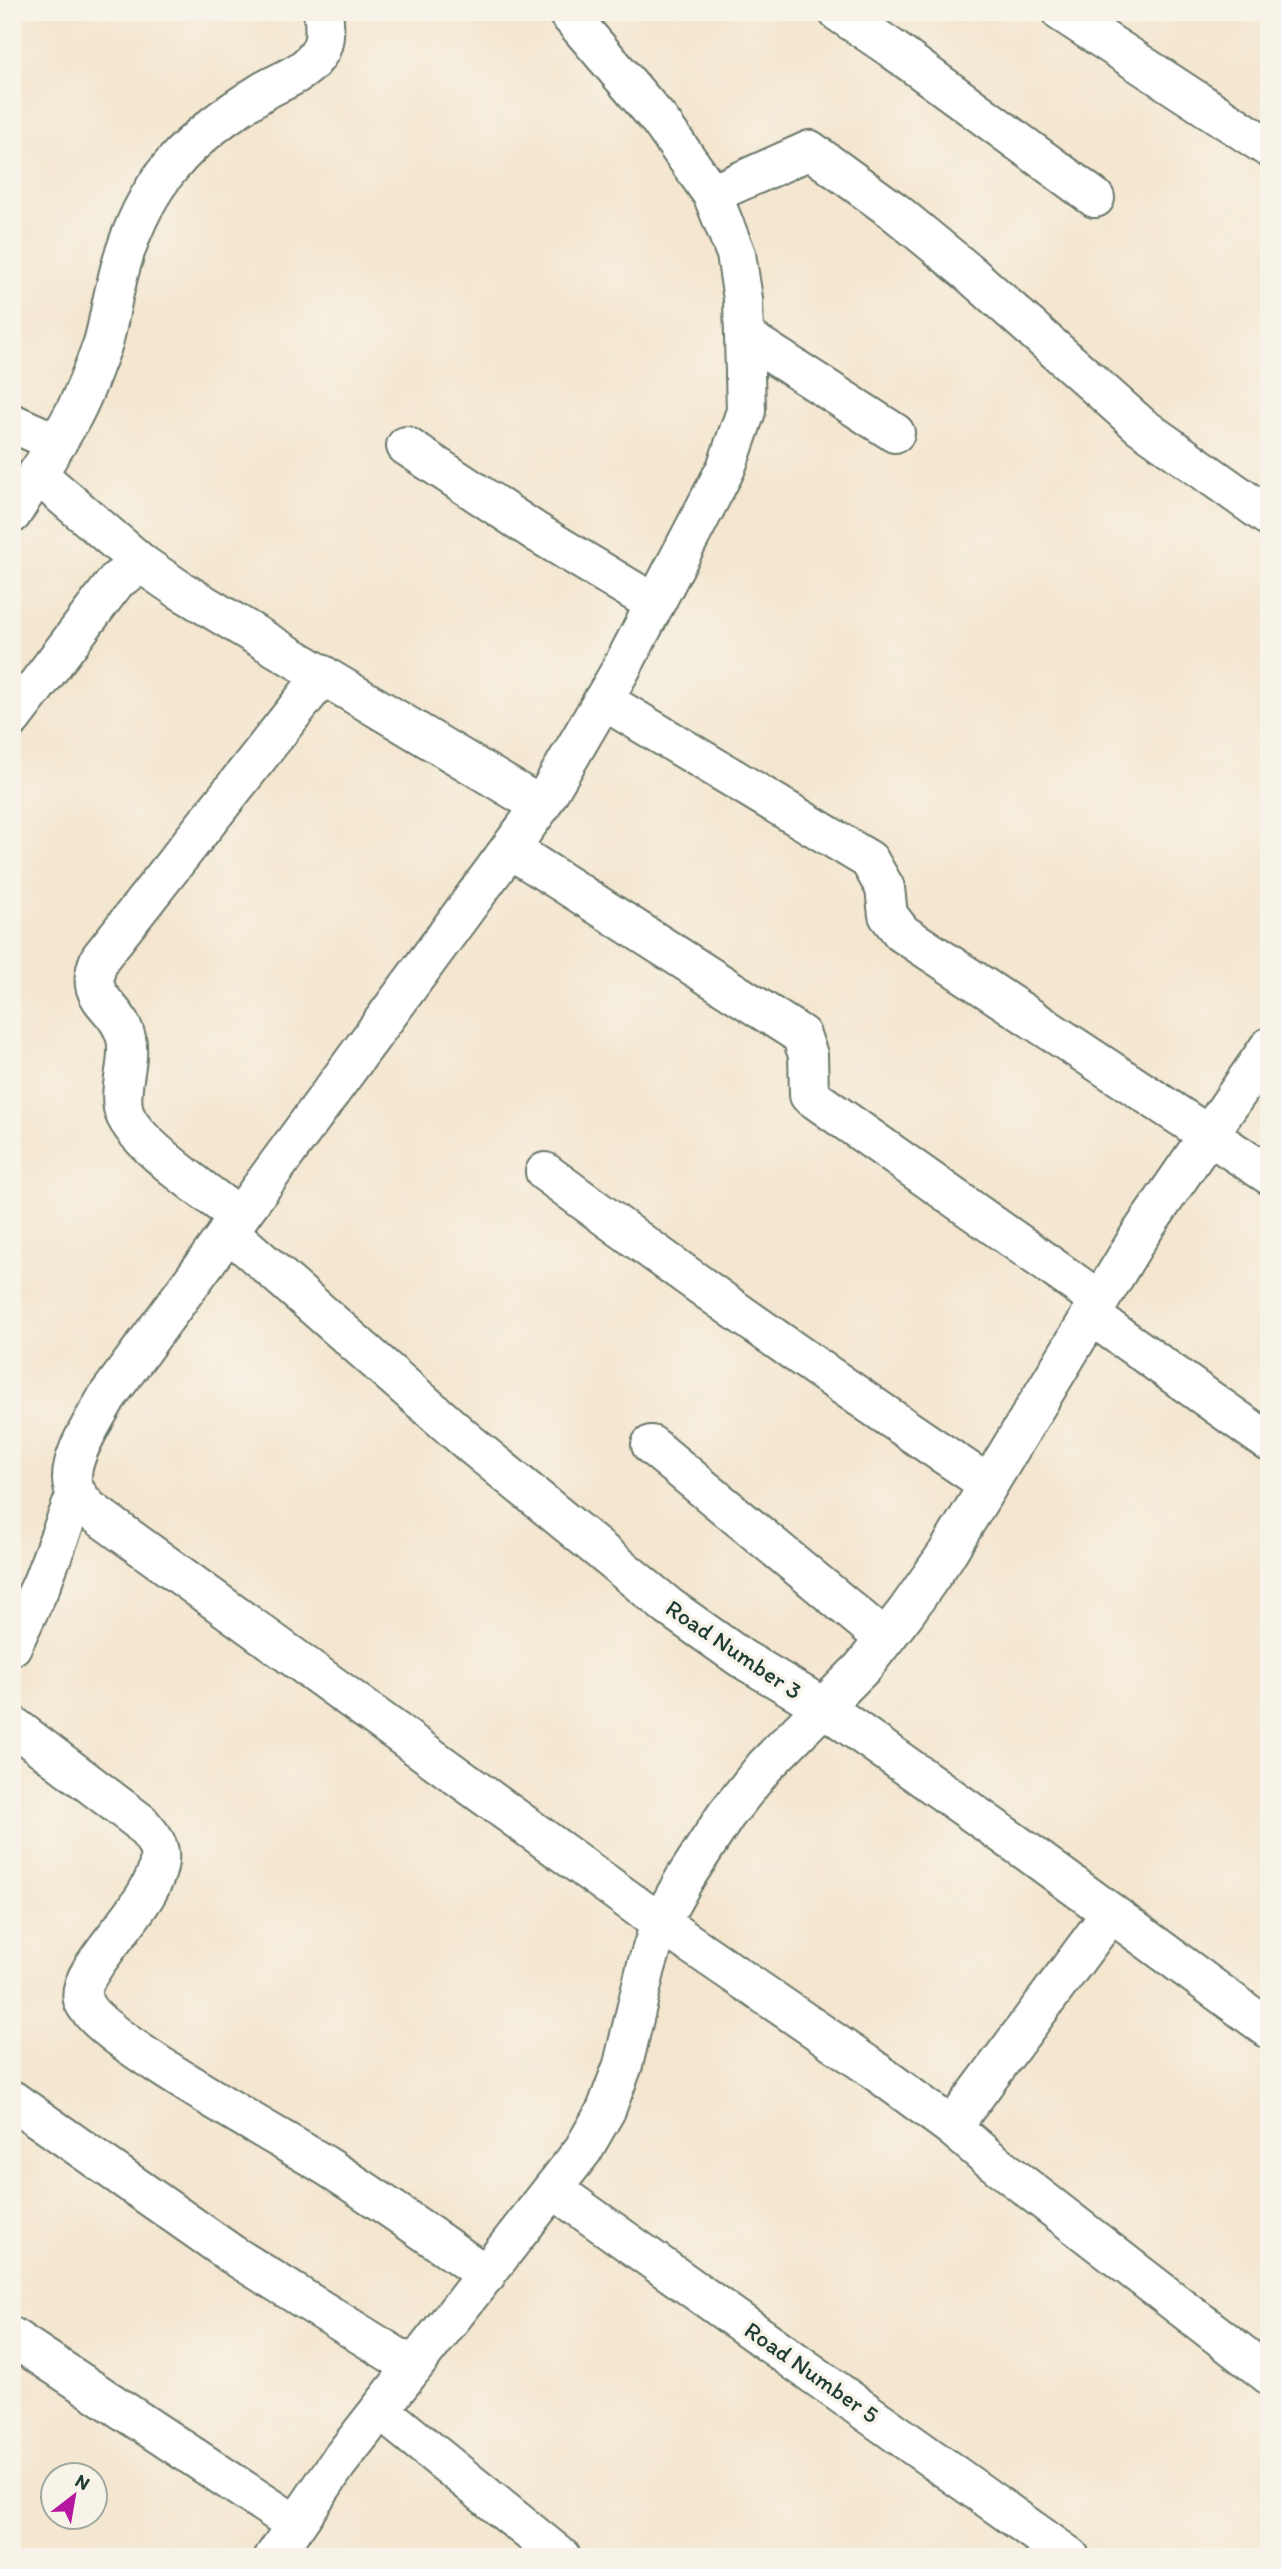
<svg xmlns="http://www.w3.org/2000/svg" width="1281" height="2569" viewBox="0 0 1281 2569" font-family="Itim,sans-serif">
<rect width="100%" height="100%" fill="#f7f3e8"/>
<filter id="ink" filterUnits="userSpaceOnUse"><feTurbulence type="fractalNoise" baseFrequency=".0143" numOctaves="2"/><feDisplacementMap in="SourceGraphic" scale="14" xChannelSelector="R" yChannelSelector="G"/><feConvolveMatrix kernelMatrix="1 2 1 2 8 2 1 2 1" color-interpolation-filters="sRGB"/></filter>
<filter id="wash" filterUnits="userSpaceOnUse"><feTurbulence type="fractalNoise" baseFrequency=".00686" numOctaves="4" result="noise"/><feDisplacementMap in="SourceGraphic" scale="28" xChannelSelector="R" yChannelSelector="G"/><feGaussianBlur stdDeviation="1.57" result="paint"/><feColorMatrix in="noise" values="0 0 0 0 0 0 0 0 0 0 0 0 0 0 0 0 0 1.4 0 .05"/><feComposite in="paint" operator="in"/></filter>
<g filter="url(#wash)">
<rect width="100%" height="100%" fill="#f4e6cf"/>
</g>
<g filter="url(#ink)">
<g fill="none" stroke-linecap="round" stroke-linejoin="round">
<!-- street casing -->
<g stroke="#6a786a" stroke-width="42">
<g id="street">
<path d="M567,12L660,121L712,194L736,254L743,299L746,411L726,468L655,604L620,671L541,806L107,1397C95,1419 66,1461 73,1486C76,1495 83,1502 89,1509L660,1923L866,2064L952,2127L986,2156L1269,2375"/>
<polyline points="838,12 891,48 1095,198"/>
<polyline points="1061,12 1269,148"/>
<polyline points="712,194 810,150 894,211 968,272 1141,426 1269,517"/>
<polyline points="746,337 895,433"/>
<polyline points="12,423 57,443"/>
<polyline points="406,446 536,532 655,604"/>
<polyline points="37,474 142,564"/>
<path d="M12,514C32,481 55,449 73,415C85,393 93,369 102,346C108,328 110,308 115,289C125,244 141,201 172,165C197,135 229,113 262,92C282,80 305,74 318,54C326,43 325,25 323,12"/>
<polyline points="603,700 869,860 885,888 888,915 902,933 1269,1175"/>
<polyline points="12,718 117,580 142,564 180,590 541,806"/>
<polyline points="510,849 801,1035 808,1055 809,1095 1099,1300"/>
<path d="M545,1172C690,1280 838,1384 988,1484"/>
<path d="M239,1217C212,1196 128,1140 123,1108C119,1085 131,1061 126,1038C117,1002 81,1001 100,958L323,675"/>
<polyline points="228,1231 468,1442 669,1607 741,1658 822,1706 1032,1855 1269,2029"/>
<polyline points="1090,1315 1269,1442"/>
<polyline points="651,1445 885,1639"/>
<polyline points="12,1646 41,1585 76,1494"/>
<path d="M12,1725L140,1822C147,1831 158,1841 159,1853C165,1898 73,1968 83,2000C93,2036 287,2141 328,2167C381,2201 434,2238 486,2275"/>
<polyline points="12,2100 233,2255 413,2367"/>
<polyline points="952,2127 1111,1913"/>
<polyline points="553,2189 1070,2557"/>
<polyline points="12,2337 295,2524"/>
<polyline points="380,2410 561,2557"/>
<polyline points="274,2557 338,2463 583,2150 606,2110 623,2065 646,1968 660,1923 685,1878 726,1815 765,1766 863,1667 906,1612 946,1555 1139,1236 1269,1047"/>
</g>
</g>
<!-- street -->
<use href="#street" stroke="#fff" stroke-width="38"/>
</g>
</g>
<g text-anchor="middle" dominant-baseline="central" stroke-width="7" stroke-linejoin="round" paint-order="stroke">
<!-- street labels -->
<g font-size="24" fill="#1f3d34" stroke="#f7f3e8">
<text transform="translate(734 1649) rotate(34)">Road Number 3</text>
<text transform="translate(812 2372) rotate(35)">Road Number 5</text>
</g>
</g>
<!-- margin -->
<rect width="1281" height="2569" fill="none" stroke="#f7f3e8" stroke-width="42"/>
<!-- north arrow -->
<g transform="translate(74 2496) rotate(31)"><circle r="33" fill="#f7f3e8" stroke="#a1aaa0" stroke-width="2"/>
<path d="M0-5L12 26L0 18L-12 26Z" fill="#b5179e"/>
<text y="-10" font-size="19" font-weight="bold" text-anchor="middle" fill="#1f3d34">N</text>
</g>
</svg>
